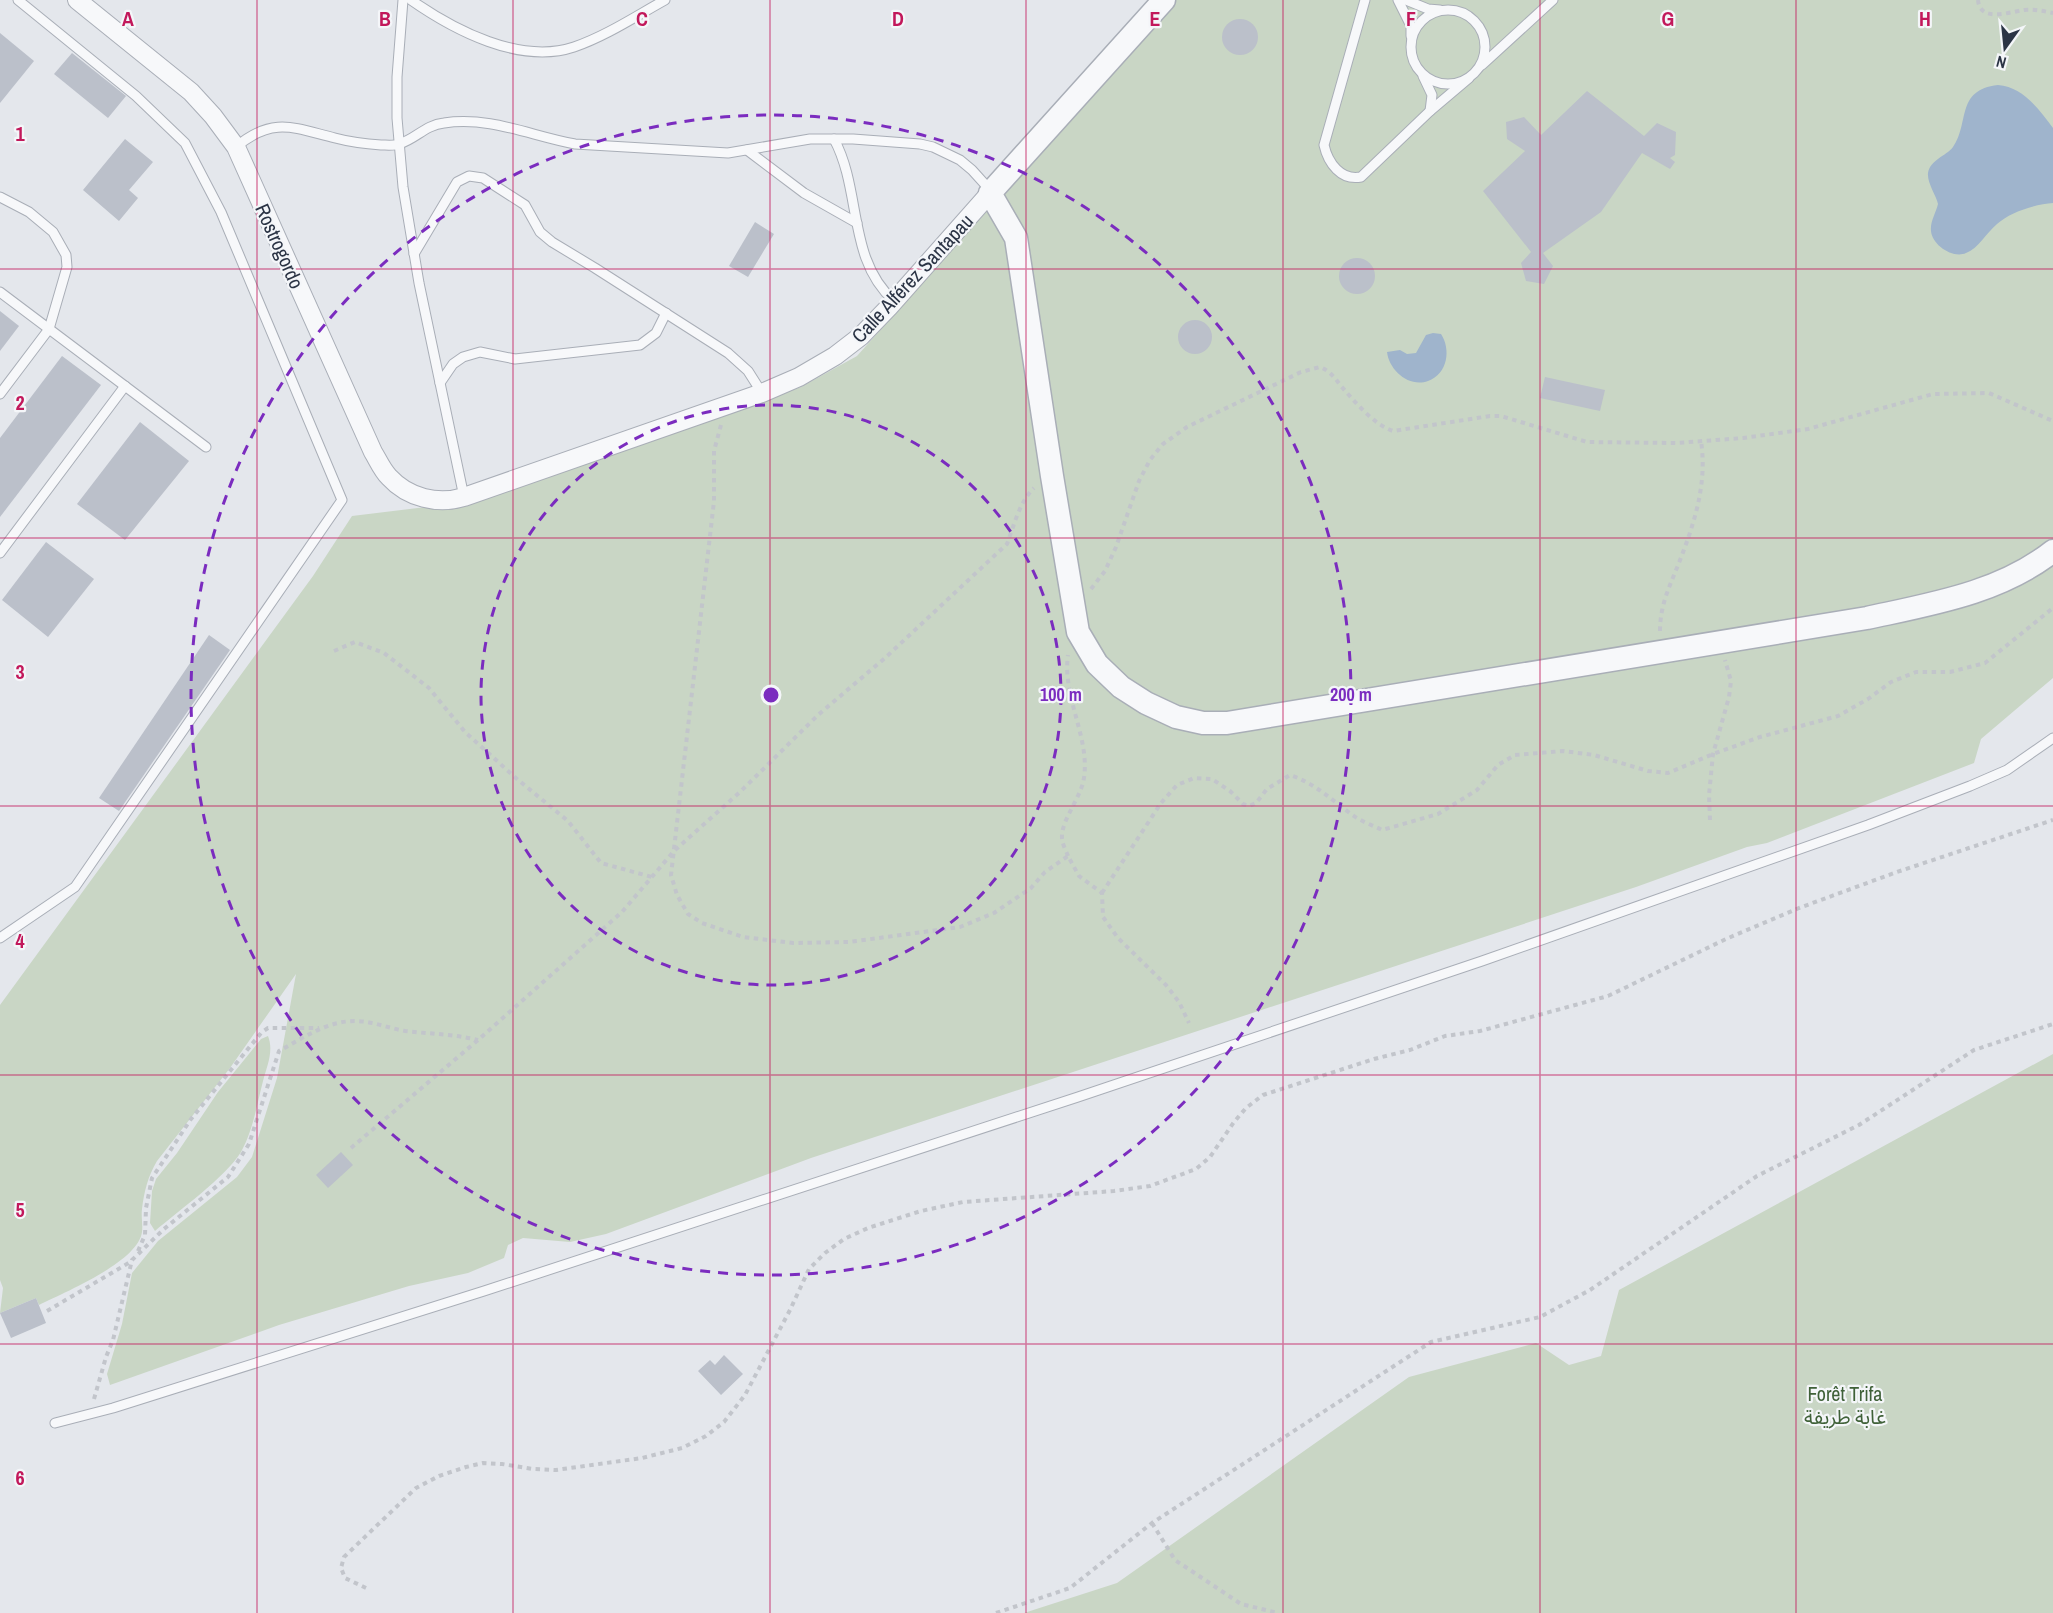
<svg xmlns="http://www.w3.org/2000/svg" width="2053" height="1613" viewBox="0 0 2053 1613" font-family="'Archivo Narrow','Noto Sans Arabic',sans-serif">
<rect width="100%" height="100%" fill="#e4e7ec"/>
<!-- green -->
<g fill="#c9d6c5">
<path d="M1176,0H2053V678L1981,739L1974,763L1767,843L1747,847L1636,887L811,1158L606,1234L570,1242L523,1238L508,1245L504,1258L468,1273L409,1286L279,1325L110,1385L107,1374L122,1324L132,1273L158,1241L237,1177L252,1157L277,1078L296,974L230,1068L157,1161C148,1176 144,1192 142,1209C141,1217 143,1225 142,1232C138,1262 65,1292 39,1305L36,1298L0,1313L3,1288L0,1280V1005L313,576L352,516L426,507L740,409L801,387L857,356Z"/>
<path d="M268,1036C274,1051 267,1066 263,1081C257,1104 253,1131 241,1152C226,1177 178,1211 155,1231L150,1223L152,1191L156,1179L177,1153L218,1092L261,1039Z"/>
<polygon points="2053,1054 2053,1613 1024,1613 1117,1583 1409,1377 1536,1343 1569,1365 1601,1356 1619,1290"/>
</g>
<!-- water -->
<g fill="#9fb4cc">
<path d="M1998,85C2023,87 2039,109 2053,128V203C2036,204 2010,212 1997,224C1986,233 1979,248 1966,253C1953,259 1932,245 1931,231C1930,221 1936,213 1938,204C1936,195 1927,183 1928,173C1930,160 1946,156 1953,147C1970,123 1955,90 1998,85Z"/>
<path d="M1433,333L1441,334C1451,349 1448,374 1428,381C1409,388 1389,370 1387,352L1400,350L1407,354L1416,353L1426,335Z"/>
</g>
<!-- building -->
<g fill="#bbc0ca">
<circle cx="1240" cy="37" r="18"/>
<polygon points="0,33 34,61 0,103"/>
<polygon points="72,53 126,96 108,118 54,74"/>
<polygon points="1587,91 1644,136 1657,123 1676,132 1675,155 1670,158 1675,162 1670,169 1642,153 1601,212 1543,253 1553,266 1544,284 1526,281 1521,263 1531,252 1483,191 1525,151 1507,139 1506,122 1524,117 1541,135"/>
<polygon points="125,139 153,162 129,190 138,198 119,221 83,190"/>
<polygon points="755,222 774,234 748,277 729,266"/>
<circle cx="1357" cy="276" r="18"/>
<polygon points="0,311 19,326 0,351"/>
<circle cx="1195" cy="337" r="17"/>
<polygon points="62,356 101,385 0,517 0,438"/>
<polygon points="1545,377 1605,390 1600,411 1540,398"/>
<polygon points="140,422 189,461 125,540 77,504"/>
<polygon points="46,542 94,579 48,637 2,600"/>
<polygon points="209,635 230,650 119,811 99,798"/>
<polygon points="341,1152 353,1165 328,1188 316,1175"/>
<polygon points="36,1298 46,1323 11,1338 0,1313"/>
<polygon points="724,1355 743,1374 721,1395 698,1371 710,1360 715,1365"/>
</g>
<g fill="none" stroke-linecap="round" stroke-linejoin="round">
<!-- service casing -->
<g stroke="#a9aeb7" stroke-width="11">
<g id="service">
<polyline points="403,0 397,77 397,118 403,187 419,283 464,497"/>
<path d="M411,0C454,30 520,65 574,47C606,36 636,16 665,0"/>
<path d="M1365,0L1324,145C1328,163 1341,181 1361,177L1430,111L1469,78"/>
<polyline points="1398,0 1411,26 1411,36"/>
<polyline points="1406,0 1428,9 1440,10"/>
<circle cx="1448" cy="47" r="37"/>
<polyline points="1482,65 1553,0"/>
<polyline points="1423,76 1432,95 1430,111"/>
<path d="M834,139C862,191 847,259 894,301"/>
<path d="M236,147C273,116 294,128 335,138C350,142 365,144 381,145C386,145 394,146 399,144C416,139 425,125 444,123C490,116 531,136 575,144L728,153L810,139H853L920,144L933,147L960,160L972,170L991,191"/>
<polyline points="747,150 804,193 857,223"/>
<polyline points="0,197 29,212 53,232 66,255 67,267 49,329 0,394"/>
<polyline points="414,254 457,182 469,176 483,178 525,205 540,232 552,242 595,268 728,353 748,371 762,393"/>
<polyline points="0,292 206,447"/>
<polyline points="440,383 453,364 463,357 480,352 515,359 640,345 656,333 666,313"/>
<polyline points="0,553 125,386"/>
<polyline points="0,938 75,887 342,500 221,212 185,143 136,96 18,0"/>
<polyline points="55,1423 113,1408 484,1291 1078,1097 1482,961 1868,825 1970,786 2007,770 2053,738"/>
</g>
</g>
<!-- minor casing -->
<g stroke="#a9aeb7" stroke-width="20">
<path id="minor" d="M77,0L191,92L213,116L236,147L373,452C378,460 382,470 389,477C408,498 438,505 464,497L762,393L799,377L835,356L861,336L889,307L990,193"/>
</g>
<!-- tertiary casing -->
<g stroke="#a9aeb7" stroke-width="25">
<path id="tertiary" d="M1164,0L990,193L1016,238L1052,476L1078,632L1097,664L1121,687L1146,703L1176,717L1203,723H1227L1867,618C1931,604 2000,593 2053,551"/>
</g>
<!-- path -->
<g stroke="#c2c5cb" stroke-width="4" stroke-dasharray="4.5 4.5" stroke-linecap="butt">
<path d="M1978,0C1980,23 2009,12 2024,10C2034,9 2043,11 2053,13"/>
<polyline points="721,425 714,451 714,501 671,875 677,895 688,914 702,923 743,937 793,943 849,942 960,927 994,913 1031,888 1045,872 1068,856 1079,876 1102,893 1103,917 1118,938 1166,985 1179,1002 1189,1023"/>
<path d="M1091,589L1105,571L1116,547L1139,481L1150,460L1163,444L1187,427L1301,372L1320,367C1330,371 1334,377 1341,386C1355,402 1373,424 1393,431L1490,416H1501L1587,442L1677,443L1743,438L1808,429L1933,394L1989,393L2053,421"/>
<path d="M1660,631C1660,602 1672,582 1682,555C1696,518 1707,481 1701,441"/>
<polyline points="334,651 355,642 384,653 429,688 465,732 517,779 568,821 601,863 652,877"/>
<polyline points="1710,820 1709,795 1713,754 1729,697 1731,681 1725,660"/>
<path d="M1068,856C1066,851 1062,843 1062,838C1061,820 1081,798 1084,778C1090,737 1062,697 1068,655"/>
<path d="M1102,893L1161,803L1177,785L1194,778L1212,779L1230,791L1243,804L1249,806L1256,803L1267,789L1290,775C1314,783 1331,799 1351,814C1360,821 1372,825 1382,830L1438,814L1477,790L1498,765L1515,755L1563,751L1594,755L1648,771L1668,773L1713,754L1760,737L1838,716L1868,699L1891,682L1916,672H1950L1985,663L2053,608"/>
<path d="M351,1148L478,1040L622,912L674,851L739,793L818,715L885,658L1007,544C1014,525 1020,501 1034,488"/>
<polyline points="138,1251 145,1235 146,1208 152,1178 191,1119 261,1033 268,1028 319,1028"/>
<polyline points="47,1311 132,1261"/>
<path d="M94,1399L106,1357L113,1340L132,1260L164,1229L228,1177L249,1144L279,1051C303,1038 327,1021 355,1021C372,1021 388,1028 405,1031C430,1034 454,1034 478,1040"/>
<polyline points="1152,1523 1175,1560 1241,1604 1278,1613"/>
<polyline points="366,1588 345,1578 341,1568 344,1557 416,1488 439,1476 466,1467 483,1463 502,1464 533,1469 556,1470 642,1458 682,1448 706,1436 724,1422 745,1395 790,1310 809,1269 825,1253 844,1239 868,1228 921,1211 963,1202 1114,1191 1150,1186 1196,1169 1210,1157 1234,1122 1246,1108 1263,1095 1374,1059 1410,1050 1445,1036 1480,1031 1608,996 1726,939 1799,908 1897,872 2053,820"/>
<polyline points="996,1613 1070,1588 1152,1523 1431,1342 1540,1317 1590,1290 1757,1176 1859,1125 1974,1050 2053,1024"/>
</g>
<!-- service -->
<use href="#service" stroke="#f7f8fa" stroke-width="9"/>
<!-- minor -->
<use href="#minor" stroke="#f7f8fa" stroke-width="18"/>
<!-- tertiary -->
<use href="#tertiary" stroke="#f7f8fa" stroke-width="22"/>
</g>
<!-- grid -->
<path fill="none" stroke="#c2185b" stroke-width="1.5" stroke-opacity="0.55" d="M257,0V1613M513,0V1613M770,0V1613M1026,0V1613M1283,0V1613M1540,0V1613M1796,0V1613M0,269H2053M0,538H2053M0,806H2053M0,1075H2053M0,1344H2053"/>
<!-- distance rings -->
<g fill="none" stroke="#7b2cbf" stroke-width="3" stroke-dasharray="10 8">
<circle cx="771" cy="695" r="290"/>
<circle cx="771" cy="695" r="580"/>
</g>
<g text-anchor="middle" dominant-baseline="central" stroke-width="4.5" stroke-linejoin="round" paint-order="stroke">
<!-- street labels -->
<g font-size="20" fill="#2b3445" stroke="#f4f6f9">
<text transform="translate(280 246) rotate(66)">Rostrogordo</text>
<text transform="translate(912 278) rotate(-47)">Calle Alférez Santapau</text>
</g>
<!-- park labels -->
<g font-size="20" fill="#3f6138" stroke="#f4f6f9">
<text x="1845" y="1393">Forêt Trifa<tspan x="1845" dy="23">غابة طريفة</tspan></text>
</g>
</g>
<g font-size="20" text-anchor="middle" font-weight="bold" fill="#c2185b" stroke="#f4f6f9" stroke-width="4.5" stroke-linejoin="round" paint-order="stroke">
<text x="128" y="26">A</text>
<text x="385" y="26">B</text>
<text x="642" y="26">C</text>
<text x="898" y="26">D</text>
<text x="1155" y="26">E</text>
<text x="1411" y="26">F</text>
<text x="1668" y="26">G</text>
<text x="1925" y="26">H</text>
<text x="20" y="141">1</text>
<text x="20" y="410">2</text>
<text x="20" y="679">3</text>
<text x="20" y="948">4</text>
<text x="20" y="1217">5</text>
<text x="20" y="1485">6</text>
</g>
<circle cx="771" cy="695" r="9" fill="#7b2cbf" stroke="#f4f6f9" stroke-width="3"/>
<g font-size="18" text-anchor="middle" font-weight="bold" fill="#7b2cbf" stroke="#f4f6f9" stroke-width="4.5" stroke-linejoin="round" paint-order="stroke">
<text x="1061" y="701">100 m</text>
<text x="1351" y="701">200 m</text>
</g>
<!-- north arrow -->
<g transform="translate(2005 48) rotate(195)" stroke="#f4f6f9" stroke-width="4.5" paint-order="stroke">
<path d="M0-4.5L10 22L0 15L-10 22Z" fill="#2b3445"/>
<text y="-9" font-size="16" font-weight="bold" text-anchor="middle" fill="#2b3445">N</text>
</g>
</svg>
